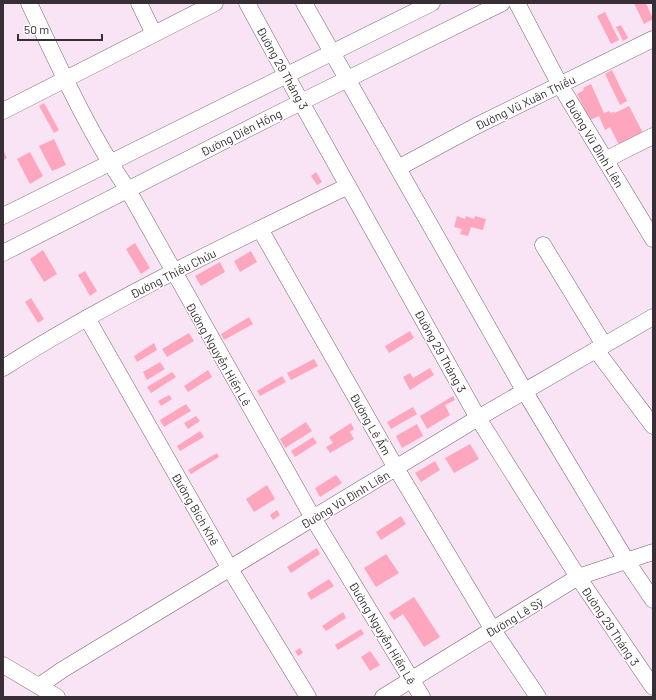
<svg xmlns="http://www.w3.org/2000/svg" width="656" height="700" viewBox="0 0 656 700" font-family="Barlow,sans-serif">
<rect width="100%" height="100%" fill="#f8e4f4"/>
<!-- building -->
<g fill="#fda6be">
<polygon points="634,3 646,3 653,19 644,24"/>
<polygon points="605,12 619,40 611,44 597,16"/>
<polygon points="621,25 628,38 623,41 616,27"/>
<polygon points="612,70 627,101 620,105 605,74"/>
<polygon points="591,84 604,113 609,111 610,113 614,112 615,113 629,106 643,133 619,145 610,127 605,130 599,116 590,120 577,94 584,90 583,88"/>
<polygon points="44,103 59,130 54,133 39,106"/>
<polygon points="54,139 66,165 52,171 39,146"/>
<polygon points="3,150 7,158 3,160"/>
<polygon points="30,152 43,176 30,184 17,159"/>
<polygon points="316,172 322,182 317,185 311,176"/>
<polygon points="457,216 465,219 466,216 474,219 475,216 486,219 483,230 471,227 468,236 460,234 462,229 454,227"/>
<polygon points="135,243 150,268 141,274 126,249"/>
<polygon points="43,250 57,274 44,282 30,259"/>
<polygon points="251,251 257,262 240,272 234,261"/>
<polygon points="220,262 225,272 201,286 195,276"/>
<polygon points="85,271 97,291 90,296 78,275"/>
<polygon points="31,298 44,319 38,323 25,302"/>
<polygon points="249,317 253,324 224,340 221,334"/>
<polygon points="410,331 414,338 389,353 385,346"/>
<polygon points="189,333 194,341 167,357 162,349"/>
<polygon points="154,343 157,350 137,362 134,356"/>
<polygon points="314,359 318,366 291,380 287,373"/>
<polygon points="160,362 165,369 147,380 143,372"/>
<polygon points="430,368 434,375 410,390 403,377 410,373 413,378"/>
<polygon points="208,370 212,377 188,392 184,386"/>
<polygon points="172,372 176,377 151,393 147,387"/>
<polygon points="282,376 286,382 260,396 257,391"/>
<polygon points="169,395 172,399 161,406 158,401"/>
<polygon points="453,396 455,400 445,405 450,415 427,429 420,416"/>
<polygon points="186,404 191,411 164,427 160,420"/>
<polygon points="413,407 417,414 391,429 387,422"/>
<polygon points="196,416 200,421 188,429 184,423"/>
<polygon points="306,422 312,431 285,448 280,439"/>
<polygon points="351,423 354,429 350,432 354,439 330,453 326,447 333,443 329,437"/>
<polygon points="417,424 423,436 402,448 396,436"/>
<polygon points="200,431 204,437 180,451 177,446"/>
<polygon points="313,437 317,443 295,457 291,451"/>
<polygon points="470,444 479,459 454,473 445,458"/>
<polygon points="217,453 219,457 191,474 188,470"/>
<polygon points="435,461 440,470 421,482 415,473"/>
<polygon points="336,475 342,483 320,497 315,488"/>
<polygon points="267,485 275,499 254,512 246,499"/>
<polygon points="277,510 280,515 273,520 270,515"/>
<polygon points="401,516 406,524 381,540 376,532"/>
<polygon points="317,548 320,554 291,573 287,567"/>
<polygon points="386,554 399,573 376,587 364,568"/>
<polygon points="329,579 334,586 311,600 307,593"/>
<polygon points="414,597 440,637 424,647 403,614 394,620 389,613"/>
<polygon points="343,612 346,618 326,631 322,626"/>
<polygon points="361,629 364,634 338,650 335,645"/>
<polygon points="300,648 303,653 298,656 295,651"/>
<polygon points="370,651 380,665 370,671 361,657"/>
</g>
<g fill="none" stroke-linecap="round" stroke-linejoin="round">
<!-- minor casing -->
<g stroke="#786674" stroke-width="17">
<g id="minor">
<path d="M29,3C59,66 88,132 128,190L313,518L422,697"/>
<polyline points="139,3 154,34"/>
<polyline points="247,3 301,102 478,418 578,577 653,687"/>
<polyline points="304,3 525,392 626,560 653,600"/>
<polyline points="517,3 560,85 653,239"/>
<polyline points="3,111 215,3"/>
<polyline points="605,160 653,136"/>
<polyline points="398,168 476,126 653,39"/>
<polyline points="3,216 432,3"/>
<polyline points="260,229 396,468 493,630 538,697"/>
<polyline points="543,245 604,345"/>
<polyline points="3,253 301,102 502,3"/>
<polyline points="87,318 230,569 308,697"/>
<polyline points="596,350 653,426"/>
<path d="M3,368C113,298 231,243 348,186"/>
<polyline points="3,665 57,697"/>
<polyline points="39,686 62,670 478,418 653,317"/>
<polyline points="383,697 578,577 653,552"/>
</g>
</g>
<!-- minor -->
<use href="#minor" stroke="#fff" stroke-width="16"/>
</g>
<g text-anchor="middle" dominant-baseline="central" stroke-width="3" stroke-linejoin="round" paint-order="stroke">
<!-- street labels -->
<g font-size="12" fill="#372f35" stroke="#fff">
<text transform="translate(283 68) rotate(61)">Đường 29 Tháng 3</text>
<text transform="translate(525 102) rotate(-26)">Đường Vũ Xuân Thiều</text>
<text transform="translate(241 132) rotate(-27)">Đường Diên Hồng</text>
<text transform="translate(595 143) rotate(59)">Đường Vũ Đình Liên</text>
<text transform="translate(173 273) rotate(-27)">Đường Thiều Chửu</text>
<text transform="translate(441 351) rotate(61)">Đường 29 Tháng 3</text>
<text transform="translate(219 354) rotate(60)">Đường Nguyễn Hiến Lê</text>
<text transform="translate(371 424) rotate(60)">Đường Lê Ấm</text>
<text transform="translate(345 499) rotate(-31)">Đường Vũ Đình Liên</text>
<text transform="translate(196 509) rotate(60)">Đường Bích Khê</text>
<text transform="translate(514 617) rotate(-31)">Đường Lê Sỹ</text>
<text transform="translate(611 626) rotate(56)">Đường 29 Tháng 3</text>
<text transform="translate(383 633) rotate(59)">Đường Nguyễn Hiến Lê</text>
</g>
</g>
<!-- border -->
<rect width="656" height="700" fill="none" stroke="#372f35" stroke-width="8"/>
<!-- scale -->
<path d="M18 34v6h84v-6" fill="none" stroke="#372f35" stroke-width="2"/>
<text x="24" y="34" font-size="12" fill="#372f35" stroke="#ffffff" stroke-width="3" paint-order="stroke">50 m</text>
</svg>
